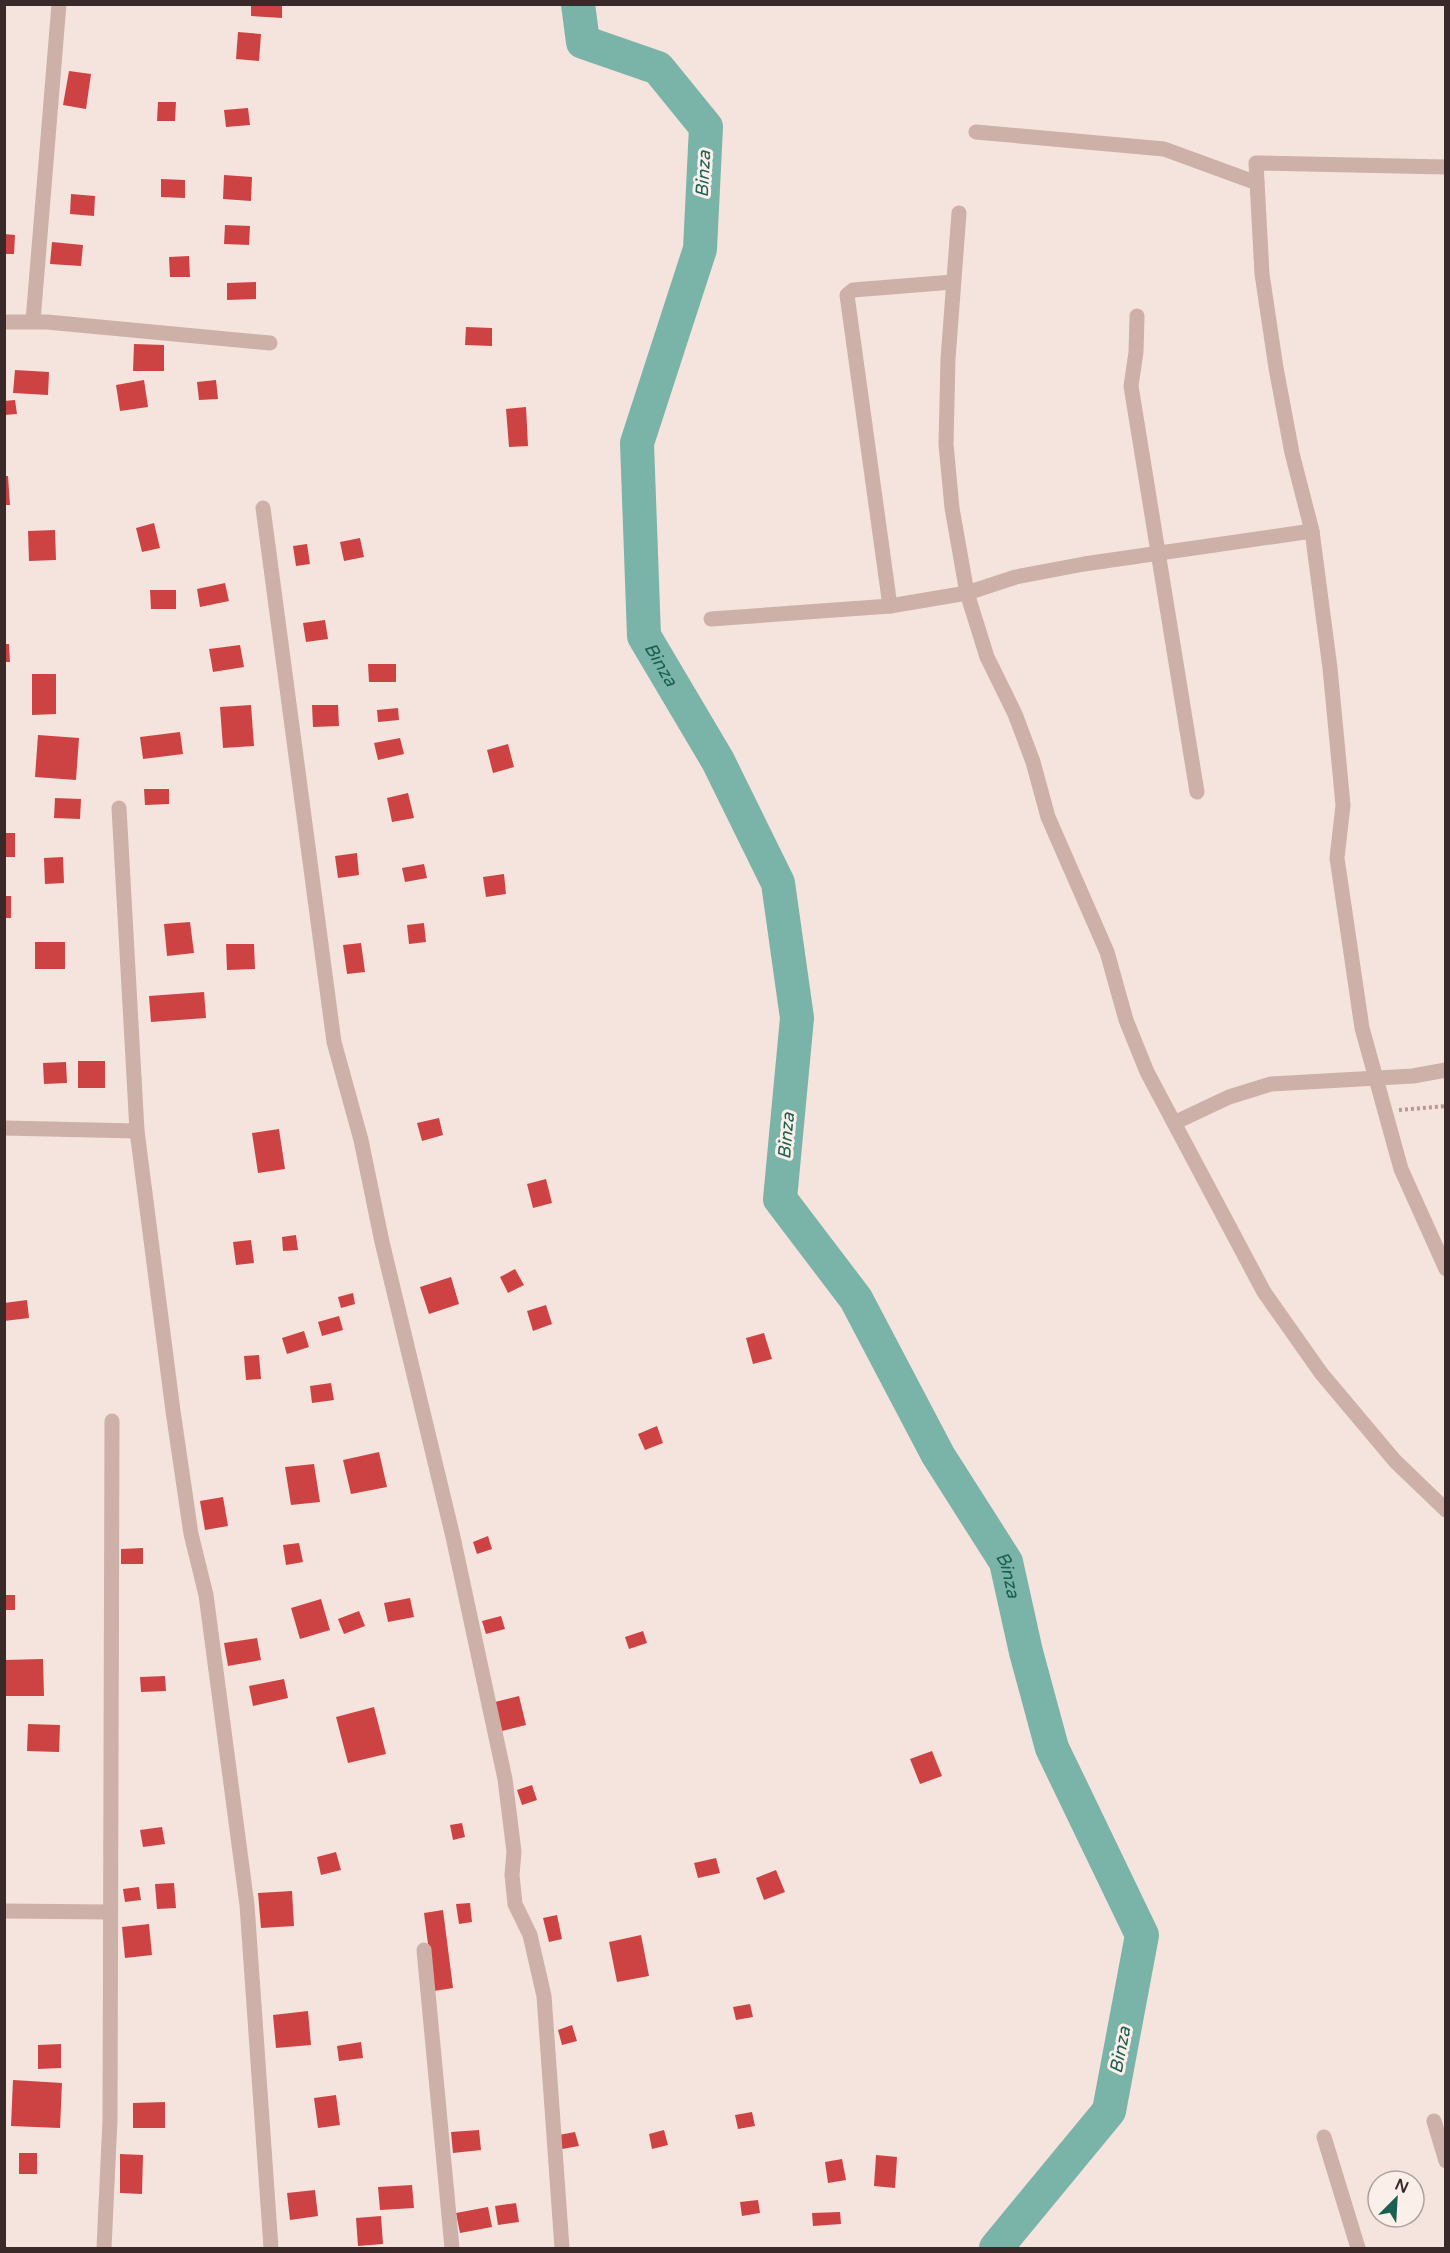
<svg xmlns="http://www.w3.org/2000/svg" width="1450" height="2253" viewBox="0 0 1450 2253" font-family="'Varela Round',sans-serif">
<rect width="100%" height="100%" fill="#f4e4dd"/>
<g fill="none" stroke-linecap="round" stroke-linejoin="round">
<!-- river -->
<path stroke="#7ab3a7" stroke-width="34" id="s1" d="M578,4L583,42L658,68L706,127L700,249L637,443L644,636L718,761L778,883L797,1018L780,1199L856,1299L938,1455L1006,1562L1026,1652L1052,1748L1142,1935L1109,2111L996,2248"/>
</g>
<!-- building -->
<g fill="#cd4343">
<polygon points="251,4 282,4 282,18 251,16"/>
<polygon points="238,32 261,34 259,61 236,59"/>
<polygon points="69,71 91,74 86,109 63,105"/>
<polygon points="158,102 176,102 175,121 157,121"/>
<polygon points="248,108 250,125 226,127 224,110"/>
<polygon points="224,175 252,177 251,201 223,199"/>
<polygon points="161,179 185,180 185,198 161,197"/>
<polygon points="71,194 95,196 94,216 70,214"/>
<polygon points="225,225 250,226 249,245 224,244"/>
<polygon points="4,234 15,235 14,254 4,254"/>
<polygon points="52,242 83,245 81,266 50,264"/>
<polygon points="189,256 190,277 170,277 169,257"/>
<polygon points="256,282 256,299 227,300 227,283"/>
<polygon points="466,327 492,328 492,346 465,345"/>
<polygon points="134,344 164,345 164,371 133,371"/>
<polygon points="15,370 49,372 48,395 13,393"/>
<polygon points="144,380 148,407 120,411 116,385"/>
<polygon points="216,380 218,399 199,400 197,382"/>
<polygon points="15,400 17,414 4,415 4,401"/>
<polygon points="526,407 528,446 509,447 506,409"/>
<polygon points="4,476 8,476 10,505 4,505"/>
<polygon points="154,523 160,548 142,552 136,528"/>
<polygon points="55,530 56,560 29,561 28,531"/>
<polygon points="360,538 364,557 344,561 340,542"/>
<polygon points="307,544 310,564 296,566 293,546"/>
<polygon points="225,583 229,601 200,607 197,589"/>
<polygon points="150,590 176,590 176,609 151,609"/>
<polygon points="325,620 328,639 306,642 303,623"/>
<polygon points="4,644 9,644 10,662 4,662"/>
<polygon points="240,645 244,667 213,672 209,649"/>
<polygon points="368,664 396,664 396,682 369,682"/>
<polygon points="32,674 56,674 56,714 32,715"/>
<polygon points="251,705 254,746 223,748 220,707"/>
<polygon points="312,705 338,705 339,726 313,727"/>
<polygon points="398,708 399,720 378,722 377,710"/>
<polygon points="180,732 183,754 143,759 140,737"/>
<polygon points="38,735 79,738 76,780 35,777"/>
<polygon points="400,738 404,754 378,760 374,743"/>
<polygon points="508,744 514,767 493,773 487,750"/>
<polygon points="144,789 169,789 169,804 145,805"/>
<polygon points="408,793 414,818 392,822 387,798"/>
<polygon points="55,798 81,799 80,819 54,818"/>
<rect x="4" y="833" width="11" height="24"/>
<polygon points="357,853 359,875 338,878 335,856"/>
<polygon points="63,857 64,883 45,884 44,858"/>
<polygon points="424,864 427,878 405,882 402,868"/>
<polygon points="504,874 506,894 486,897 483,877"/>
<rect x="4" y="896" width="7" height="22"/>
<polygon points="190,922 194,953 167,956 164,924"/>
<polygon points="424,923 426,942 409,944 407,925"/>
<rect x="35" y="942" width="30" height="27"/>
<polygon points="361,943 365,972 347,974 343,945"/>
<polygon points="226,944 254,944 255,969 227,970"/>
<polygon points="204,992 206,1018 151,1022 149,996"/>
<rect x="78" y="1061" width="27" height="27"/>
<polygon points="66,1062 67,1083 44,1084 43,1063"/>
<polygon points="439,1118 443,1135 422,1141 417,1123"/>
<polygon points="279,1129 285,1169 258,1173 252,1133"/>
<polygon points="546,1179 552,1203 533,1208 527,1184"/>
<polygon points="296,1235 298,1250 283,1251 282,1237"/>
<polygon points="251,1240 254,1263 236,1265 233,1242"/>
<polygon points="515,1269 524,1285 508,1293 500,1277"/>
<polygon points="451,1277 459,1304 429,1314 420,1287"/>
<polygon points="353,1293 355,1304 341,1308 338,1297"/>
<polygon points="27,1300 29,1318 4,1321 4,1303"/>
<polygon points="546,1305 552,1324 533,1331 527,1311"/>
<polygon points="339,1316 343,1330 322,1336 318,1322"/>
<polygon points="304,1331 309,1347 287,1354 282,1338"/>
<polygon points="764,1333 772,1359 753,1364 746,1338"/>
<polygon points="259,1355 261,1379 246,1380 244,1356"/>
<polygon points="331,1383 334,1400 312,1403 310,1386"/>
<polygon points="657,1426 663,1443 645,1450 638,1434"/>
<polygon points="379,1452 387,1487 351,1494 343,1460"/>
<polygon points="314,1464 320,1502 291,1505 285,1467"/>
<polygon points="223,1497 228,1526 205,1530 200,1501"/>
<polygon points="488,1536 492,1549 477,1554 473,1542"/>
<polygon points="299,1543 303,1562 286,1565 283,1545"/>
<polygon points="143,1548 143,1564 121,1564 121,1549"/>
<rect x="4" y="1595" width="11" height="15"/>
<polygon points="410,1598 414,1617 388,1622 384,1603"/>
<polygon points="321,1599 330,1630 300,1639 291,1608"/>
<polygon points="359,1611 365,1626 344,1634 338,1619"/>
<polygon points="501,1616 505,1629 486,1634 482,1621"/>
<polygon points="643,1631 647,1643 629,1649 625,1637"/>
<polygon points="257,1638 261,1660 228,1666 224,1643"/>
<polygon points="43,1659 44,1696 4,1696 4,1660"/>
<polygon points="165,1676 166,1691 141,1692 140,1677"/>
<polygon points="284,1679 288,1698 253,1706 249,1686"/>
<polygon points="519,1696 526,1725 502,1731 495,1702"/>
<polygon points="374,1707 386,1754 348,1763 336,1717"/>
<polygon points="28,1724 60,1725 59,1752 27,1751"/>
<polygon points="932,1751 942,1776 920,1784 910,1759"/>
<polygon points="532,1785 537,1800 522,1805 517,1790"/>
<polygon points="462,1823 465,1837 453,1840 450,1825"/>
<polygon points="162,1827 165,1844 143,1847 140,1830"/>
<polygon points="336,1852 341,1870 321,1875 317,1857"/>
<polygon points="716,1858 720,1873 698,1878 694,1863"/>
<polygon points="776,1870 785,1892 764,1900 756,1878"/>
<polygon points="174,1883 176,1908 157,1909 155,1884"/>
<polygon points="139,1887 141,1900 125,1902 123,1889"/>
<polygon points="292,1891 294,1926 261,1928 258,1893"/>
<polygon points="470,1903 472,1922 459,1924 456,1904"/>
<polygon points="443,1910 453,1988 434,1991 424,1913"/>
<polygon points="557,1915 562,1939 549,1942 543,1918"/>
<polygon points="149,1924 152,1955 125,1958 122,1927"/>
<polygon points="641,1935 649,1976 617,1982 609,1942"/>
<polygon points="750,2004 753,2017 736,2020 733,2007"/>
<polygon points="308,2011 311,2045 276,2048 273,2015"/>
<polygon points="572,2025 577,2041 562,2045 558,2030"/>
<polygon points="361,2042 363,2058 339,2061 337,2046"/>
<polygon points="61,2044 61,2068 38,2069 38,2045"/>
<polygon points="13,2080 62,2083 60,2128 11,2126"/>
<polygon points="336,2095 340,2125 318,2128 314,2098"/>
<polygon points="165,2102 165,2128 133,2128 133,2103"/>
<polygon points="752,2112 755,2126 738,2129 735,2115"/>
<polygon points="479,2130 481,2150 453,2153 451,2132"/>
<polygon points="664,2130 668,2145 652,2149 649,2134"/>
<polygon points="575,2132 579,2146 562,2149 559,2135"/>
<rect x="19" y="2153" width="18" height="21"/>
<polygon points="120,2154 143,2155 142,2194 120,2193"/>
<polygon points="876,2155 897,2157 895,2188 874,2186"/>
<polygon points="842,2159 846,2180 828,2183 825,2162"/>
<polygon points="412,2185 414,2208 380,2210 378,2187"/>
<polygon points="315,2190 318,2216 290,2220 287,2193"/>
<polygon points="758,2200 760,2213 742,2216 740,2202"/>
<polygon points="516,2203 519,2222 498,2225 495,2206"/>
<polygon points="488,2207 492,2227 460,2233 456,2213"/>
<polygon points="840,2212 841,2224 813,2226 812,2213"/>
<polygon points="381,2216 383,2244 358,2246 356,2218"/>
</g>
<g fill="none" stroke-linecap="round" stroke-linejoin="round">
<!-- path -->
<polyline stroke="#b99992" stroke-width="4" stroke-dasharray="3 3" stroke-linecap="butt" points="1399,1110 1446,1106"/>
<!-- street -->
<g stroke="#cdb0a8" stroke-width="15">
<polyline points="976,132 1164,149 1257,183"/>
<polyline points="1446,167 1256,163 1262,274 1276,368 1292,453 1312,531 1330,668 1343,805 1337,858 1362,1028 1401,1169 1446,1269"/>
<polyline points="959,213 948,359 946,444 952,508 967,593 987,657 1015,714 1033,762 1048,817 1107,952 1126,1020 1147,1072 1264,1292 1321,1373 1395,1461 1446,1510"/>
<polyline points="1137,316 1136,352 1131,386 1197,792"/>
<polyline points="33,321 59,4"/>
<polyline points="4,322 47,322 270,343"/>
<polyline points="263,508 334,1042 361,1140 382,1242 453,1537 505,1779 514,1852 512,1875 515,1904 530,1935 544,1996 562,2248"/>
<polyline points="890,606 847,295 853,290 953,282"/>
<polyline points="711,619 890,606 967,593 1016,577 1084,564 1312,531"/>
<polyline points="119,808 137,1131 173,1411 191,1534 206,1595 247,1905 271,2248"/>
<polyline points="1176,1122 1229,1097 1271,1084 1413,1076 1446,1070"/>
<polyline points="4,1128 137,1131"/>
<polyline points="4,1911 110,1912"/>
<polyline points="424,1950 452,2248"/>
<polyline points="1434,2121 1446,2161"/>
<polyline points="1324,2137 1358,2248"/>
<polyline points="104,2248 110,2120 112,1421"/>
</g>
</g>
<g text-anchor="middle" dominant-baseline="central" stroke-width="6" stroke-linejoin="round" paint-order="stroke">
<!-- water labels -->
<g font-size="18" font-style="italic" fill="#1b5e52" stroke="#fbefea">
<text transform="translate(703 174) rotate(-87)">Binza</text>
<text stroke="none"><textPath href="#s1" startOffset="746">Binza</textPath></text>
<text transform="translate(786 1136) rotate(-85)">Binza</text>
<text stroke="none"><textPath href="#s1" startOffset="1754">Binza</textPath></text>
<text transform="translate(1120 2050) rotate(-79)">Binza</text>
</g>
</g>
<!-- border -->
<rect width="1450" height="2253" fill="none" stroke="#392a29" stroke-width="12"/>
<!-- north arrow -->
<g transform="translate(1396 2199) rotate(24)"><circle r="28" fill="#fbefea" stroke="#ada09d" stroke-width="1.5"/>
<path d="M0-4.5L10 22L0 15L-10 22Z" fill="#1b5e52"/>
<text y="-9" font-size="16" font-weight="bold" text-anchor="middle" fill="#392a29">N</text>
</g>
</svg>
